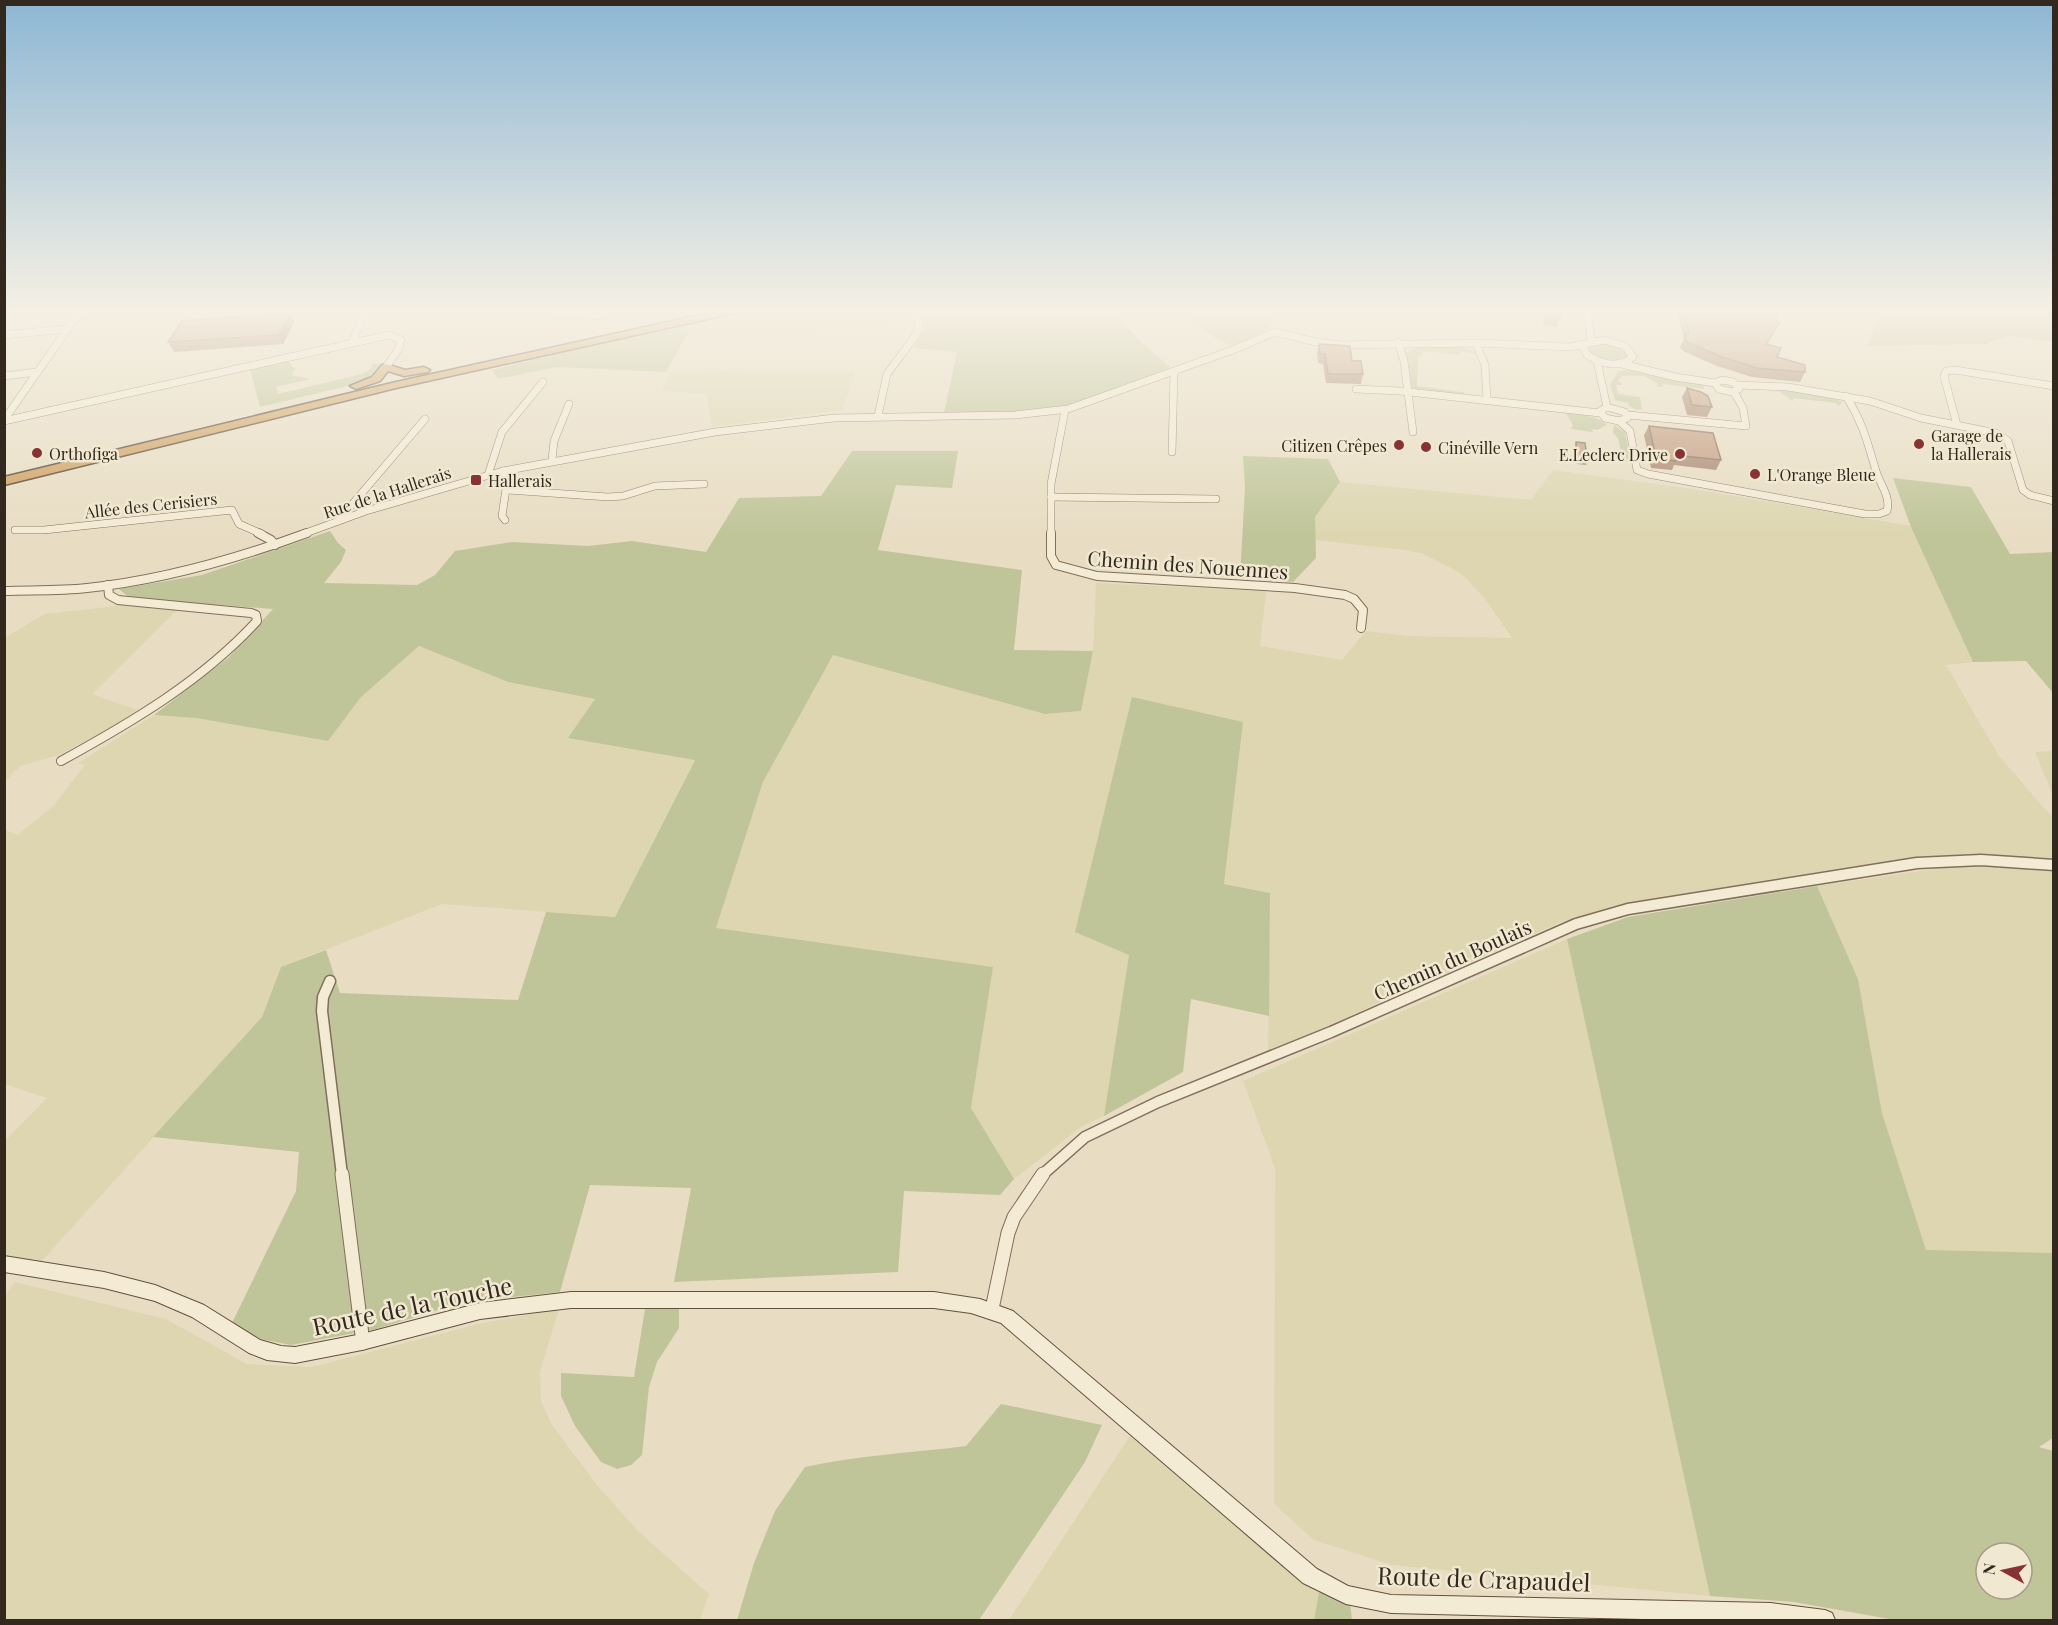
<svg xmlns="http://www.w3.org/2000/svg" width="2058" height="1625" viewBox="0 0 2058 1625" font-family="'Playfair Display',serif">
<rect width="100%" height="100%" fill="#e8ddc3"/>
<!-- farmland -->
<g fill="#ddd6b1">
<polygon points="772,309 912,309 911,316 913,322 768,339 726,339 688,334 690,329 687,326"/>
<polygon points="723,371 826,373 855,372 842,410 712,427 706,394 662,391 670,372"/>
<polygon points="1553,470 1700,490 1911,526 1973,662 1946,665 1999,756 2053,818 2053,860 1976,854 1905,859 1732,889 1627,903 1559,923 1268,1052 1270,893 1224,884 1243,722 1129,955 1104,1116 1081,1127 1014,1179 971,1108 993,967 716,928 763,782 833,655 1045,714 1081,711 1093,650 1096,583 1266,591 1260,646 1342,660 1366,631 1408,636 1512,638 1486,600 1464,576 1451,568 1423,554 1405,550 1314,540 1315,517 1340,482 1531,500"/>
<polygon points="123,602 178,609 92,694 137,710 111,728 59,755 20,766 5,781 4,638 45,614 116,606"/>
<polygon points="419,646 508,682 596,699 569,738 695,759 615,917 442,904 281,967 262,1017 41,1262 5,1255 4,1142 47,1098 5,1084 5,830 18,835 54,805 85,765 78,763 154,715 196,718 328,741 361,697"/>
<polygon points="2053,751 2054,751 2053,796 2035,752"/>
<polygon points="1956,866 2021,868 2053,872 2053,1253 1926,1251 1882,1113 1858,979 1817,886"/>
<polygon points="1567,939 1710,1596 1392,1565 1314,1540 1274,1504 1275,1168 1243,1081"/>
<polygon points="15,1282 166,1319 247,1364 312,1367 478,1324 559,1309 540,1372 541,1401 552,1425 597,1485 639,1532 709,1594 700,1620 5,1620 4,1297"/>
<polygon points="1130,1436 1319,1592 1314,1620 1009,1620"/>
</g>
<!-- green -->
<g fill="#bfc598" fill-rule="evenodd">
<polygon points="922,309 1111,309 1140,341 1170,367 1158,374 1083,402 1058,408 1022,412 944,413 957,352 914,348 924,329"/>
<path d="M1183,309H1285C1272,325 1247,354 1223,342C1209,336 1197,323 1184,314Z"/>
<polygon points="1836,309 2049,309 2053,310 2053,342 2008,336 1985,344 1867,346 1877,319"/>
<polygon points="687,326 690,329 666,372 556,367 498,379 492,370 569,351"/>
<path d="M1600,343C1611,344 1624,345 1627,357C1617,366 1603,360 1592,356L1588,348Z"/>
<polygon points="1417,347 1461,347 1476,352 1477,354 1459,351 1461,355 1423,351 1422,357 1418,356 1417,386 1461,392 1464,392 1463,396 1412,388 1406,353"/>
<polygon points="288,360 292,367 296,368 291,375 311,379 276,387 278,394 362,374 371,369 372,364 381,364 364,382 260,407 250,369"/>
<polygon points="1627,370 1703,384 1704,389 1663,384 1663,387 1655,386 1658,385 1657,383 1644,376 1622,376 1617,381 1622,383 1622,385 1616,385 1618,394 1640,397 1642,409 1636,410 1628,405 1629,403 1615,400 1610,385 1618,371"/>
<polygon points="1773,387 1827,396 1843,402 1838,406 1836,403 1793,398 1793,401"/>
<path d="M1566,414C1579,414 1599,416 1607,425L1597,430L1592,429L1593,432L1571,429L1573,425Z"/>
<polygon points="1614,425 1625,432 1631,464 1623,460 1618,438 1613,433"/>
<polygon points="852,451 958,451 952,488 896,485 878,550 1022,570 1014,650 1093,651 1081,711 1045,714 833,655 763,782 716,928 993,967 971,1108 1014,1179 1000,1195 904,1191 898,1272 674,1282 691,1188 590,1185 560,1292 464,1302 376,1329 291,1345 260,1339 232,1323 296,1191 299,1152 153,1137 262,1017 281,967 326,950 340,993 518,1000 546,912 615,917 695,760 568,738 595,699 508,682 419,646 361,697 328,741 196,718 154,715 228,658 273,609 130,598 119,589 202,575 330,531 338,543 346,550 341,562 324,583 417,585 435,575 455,551 512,542 588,546 632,541 706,552 739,498 821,496"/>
<polygon points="1243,456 1328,459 1340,482 1315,517 1316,558 1293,582 1240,578 1245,487"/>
<polygon points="1893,478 1971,487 2010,554 2053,552 2053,693 2026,661 1973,662 1911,527"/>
<polygon points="1132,697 1243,722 1224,884 1270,893 1269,1016 1191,999 1183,1072 1104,1116 1129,955 1075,932"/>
<path d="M1817,886L1858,979L1882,1113L1926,1250L2053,1253V1438L2039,1447L2053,1451V1620H1895L1794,1602L1710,1596L1567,939L1628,917ZM1986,1553H2022V1589H1986Z"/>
<polygon points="645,1309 679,1309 679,1328 657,1362 649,1387 642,1455 631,1465 617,1469 601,1462 575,1426 561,1396 561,1373 634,1377"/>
<path d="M1001,1404L1102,1425L1085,1462L979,1620H737L754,1563L775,1511L805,1467C858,1455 912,1453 966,1446Z"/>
<polygon points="1319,1592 1350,1602 1352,1620 1314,1620"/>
</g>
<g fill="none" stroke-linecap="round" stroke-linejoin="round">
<!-- street-far3 casing -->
<g stroke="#806f5c" stroke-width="8">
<g id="street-far3">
<polyline points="505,309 600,316 605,309"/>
<polyline points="1587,309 1591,341"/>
<polyline points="4,335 66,329"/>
<polyline points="353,340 365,309"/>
<polyline points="1398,342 1404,361 1413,432"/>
<polyline points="1476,343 1485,365 1487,400"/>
<polyline points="1597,361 1607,407"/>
<polyline points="1622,364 1675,377 1715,383"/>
<polyline points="4,376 37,372"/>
<polygon points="1722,380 1733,382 1739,389 1731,392 1719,389 1715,383"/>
<polyline points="1738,385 1788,387 1870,401 1921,418 1996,433 2008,441 2023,490 2030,495 2054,501"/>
<polyline points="1356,389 1400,391 1600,413"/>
<polygon points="1607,407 1625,412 1627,418 1619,421 1605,418 1600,411"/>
<polyline points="1628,415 1746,426 1743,408 1734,392"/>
<polyline points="878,416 887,374 916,335 919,327 917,309"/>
<polyline points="4,420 74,320 84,313 101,309"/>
<polyline points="4,421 389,335 401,340 398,350 386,367"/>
<path d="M1619,421L1630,431L1637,470L1648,474L1865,514H1879L1887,511C1891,497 1880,484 1876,471C1867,441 1863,423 1846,396"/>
<polyline points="1957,425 1944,376 1946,371 1955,370 2054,386"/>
<polyline points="1172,452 1174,372"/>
<polyline points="552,460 554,441 569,404"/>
<polyline points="503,471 508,490 608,497 623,496 655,486 704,484"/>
<polyline points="488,475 502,432 543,382"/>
<polyline points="1051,497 1216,499"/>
<polyline points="505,520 502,516 506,489"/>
<polyline points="338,521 425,419"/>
<polyline points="15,530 44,530 232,510 239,524 262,534"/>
<path d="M303,534L366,511L503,471L715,432L834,418L1015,415L1068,409L1238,348L1275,332L1316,342L1341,345L1476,343L1570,347L1604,340L1625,346L1633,357C1619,369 1601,364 1587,355L1583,346"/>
<polyline points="1051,534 1051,484 1065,410"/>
</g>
</g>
<!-- street-far2 casing -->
<g stroke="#806f5c" stroke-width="10">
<g id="street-far2">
<polyline points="258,533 271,540 275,545"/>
<polyline points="1051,533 1051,556 1056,565 1097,576 1295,588 1345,595 1354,599 1363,610 1361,628"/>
<path d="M4,591C32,590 60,591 87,588C163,580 236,559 307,533"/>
<path d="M61,761C132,722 202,681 257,621L256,615L251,613L118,600L109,595L108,585"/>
</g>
</g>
<!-- street-far1 casing -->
<g stroke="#806f5c" stroke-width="13">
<g id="street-far1">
<polyline points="330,981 323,997 322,1011 342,1175"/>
<polyline points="1042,1175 1085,1137 1158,1102 1331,1032 1576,924 1628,909 1917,863 1981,860 2054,865"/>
</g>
</g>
<!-- street casing -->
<g stroke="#806f5c" stroke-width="15">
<g id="street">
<polyline points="342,1174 363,1343"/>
<polyline points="992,1309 1008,1233 1014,1217 1043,1174"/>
</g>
</g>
<!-- secondary casing -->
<g stroke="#62513f" stroke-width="2">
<polygon id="secondary" points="4,1256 104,1272 155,1285 204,1305 260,1340 281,1346 295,1347 362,1334 480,1303 571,1292 934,1292 980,1299 1013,1311 1317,1569 1348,1586 1391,1595 1771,1603 1825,1610 1832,1613 1835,1620 1686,1620 1391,1613 1346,1604 1303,1583 1001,1323 971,1313 934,1308 571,1308 480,1319 362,1350 295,1363 267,1360 249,1353 192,1317 155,1301 104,1288 4,1272"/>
</g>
<!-- highway casing -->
<g stroke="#4e3e2f" stroke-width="3">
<g id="highway">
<polygon points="727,309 745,309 740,312 396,388 4,485 4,477 396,382"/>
<polygon points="386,364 405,370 424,367 430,370 428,372 404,376 388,371 380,381 356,389 350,386 372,377 382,365"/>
</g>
</g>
<!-- street-far3 -->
<use href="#street-far3" stroke="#f4ebd5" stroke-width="7"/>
<!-- street-far2 -->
<use href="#street-far2" stroke="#f4ebd5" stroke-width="8"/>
<!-- street-far1 -->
<use href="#street-far1" stroke="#f4ebd5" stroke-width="10"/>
<!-- street -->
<use href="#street" stroke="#f4ebd5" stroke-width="13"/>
<!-- secondary -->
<use href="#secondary" fill="#f4ebd5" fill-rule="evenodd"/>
<!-- highway -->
<use href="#highway" fill="#cf9e5c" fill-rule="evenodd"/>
</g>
<!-- wall -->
<g fill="#a7846c">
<polygon points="1545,309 1561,309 1560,318 1557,327 1543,325"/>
<polygon points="1679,309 1782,309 1775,321 1780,322 1767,344 1777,357 1805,372 1800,382 1752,377 1717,366 1683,351 1680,347 1684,339 1677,312"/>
<polygon points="294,322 283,344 174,352 168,342"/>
<polygon points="1319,344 1352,361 1363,374 1361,384 1326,383 1323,364 1318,363 1317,353"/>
<polygon points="1687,388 1712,407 1707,417 1687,415 1682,397"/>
<polygon points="1649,426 1721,460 1716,470 1674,465 1672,470 1651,468 1644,435"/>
<polygon points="1576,442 1588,462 1586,465 1577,464 1575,445"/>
</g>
<!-- shaded-wall -->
<polygon fill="#886c58" points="290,313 294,322 283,344 278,335"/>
<!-- building -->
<g fill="#c29a7d" stroke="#886c58" stroke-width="1.5">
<polygon points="1547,309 1561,309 1560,318 1546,315"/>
<polygon points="1683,309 1782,309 1775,321 1780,322 1766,344 1781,348 1777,357 1805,365 1805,372 1757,368 1722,357 1687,342 1684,338 1689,333"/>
<polygon points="290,313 278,335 168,342 182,321"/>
<polygon points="1319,344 1350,346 1352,361 1361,361 1363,374 1328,374 1325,354 1320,354"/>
<polygon points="1687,388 1701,392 1708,396 1712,407 1692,405"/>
<polygon points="1649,426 1713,433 1721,460 1675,455 1676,461 1656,458"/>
<polygon points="1576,442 1585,443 1588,462 1578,461"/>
</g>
<!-- sky -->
<linearGradient id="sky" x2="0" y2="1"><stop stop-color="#8db7d4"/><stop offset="0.58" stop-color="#f5f0e4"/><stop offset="1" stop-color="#f5f0e4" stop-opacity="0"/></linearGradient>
<rect width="2058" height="536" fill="url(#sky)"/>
<!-- markers -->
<g fill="#833" stroke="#f1e8d1" stroke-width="2">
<circle cx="1919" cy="444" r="6"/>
<circle cx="1399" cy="445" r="6"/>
<circle cx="1426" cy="447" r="6"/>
<circle cx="37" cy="453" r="6"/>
<circle cx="1680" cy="454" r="6"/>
<circle cx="1755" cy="474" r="6"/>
<rect x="470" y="474" width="12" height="12" rx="3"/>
</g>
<g text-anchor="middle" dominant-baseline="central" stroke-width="5" stroke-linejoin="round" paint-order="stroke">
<!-- far-poi labels -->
<g font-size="16" fill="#32281e" stroke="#f1e8d1" text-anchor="start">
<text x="1931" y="435">Garage de<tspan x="1931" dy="18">la Hallerais</tspan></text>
<text x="1387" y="445" text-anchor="end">Citizen Crêpes</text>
<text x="1438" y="447">Cinéville Vern</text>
<text x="49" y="453">Orthofiga</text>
<text x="1668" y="454" text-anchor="end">E.Leclerc Drive</text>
<text x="1767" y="474">L'Orange Bleue</text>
<text x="488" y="480">Hallerais</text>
</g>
<!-- far-street labels -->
<g font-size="16" fill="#32281e" stroke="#f1e8d1">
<text transform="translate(387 492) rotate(-18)">Rue de la Hallerais</text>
<text transform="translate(151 505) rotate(-6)">Allée des Cerisiers</text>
</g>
<!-- street labels -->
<g font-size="20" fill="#32281e" stroke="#f1e8d1">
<text transform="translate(1188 564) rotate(4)">Chemin des Nouennes</text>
<text transform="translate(1452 959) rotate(-24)">Chemin du Boulais</text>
</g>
<!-- near-street labels -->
<g font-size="24" fill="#32281e" stroke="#f1e8d1">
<text transform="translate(412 1305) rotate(-12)">Route de la Touche</text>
<text transform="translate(1484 1578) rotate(2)">Route de Crapaudel</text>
</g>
</g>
<!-- border -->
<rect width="2058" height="1625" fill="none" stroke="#32281e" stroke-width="12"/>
<!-- north arrow -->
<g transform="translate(2004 1571) rotate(278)"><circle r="28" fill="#f1e8d1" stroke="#a59b89" stroke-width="1.5"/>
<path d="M0-4.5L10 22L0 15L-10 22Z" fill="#883333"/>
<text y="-9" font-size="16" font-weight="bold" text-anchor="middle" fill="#32281e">N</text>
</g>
</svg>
